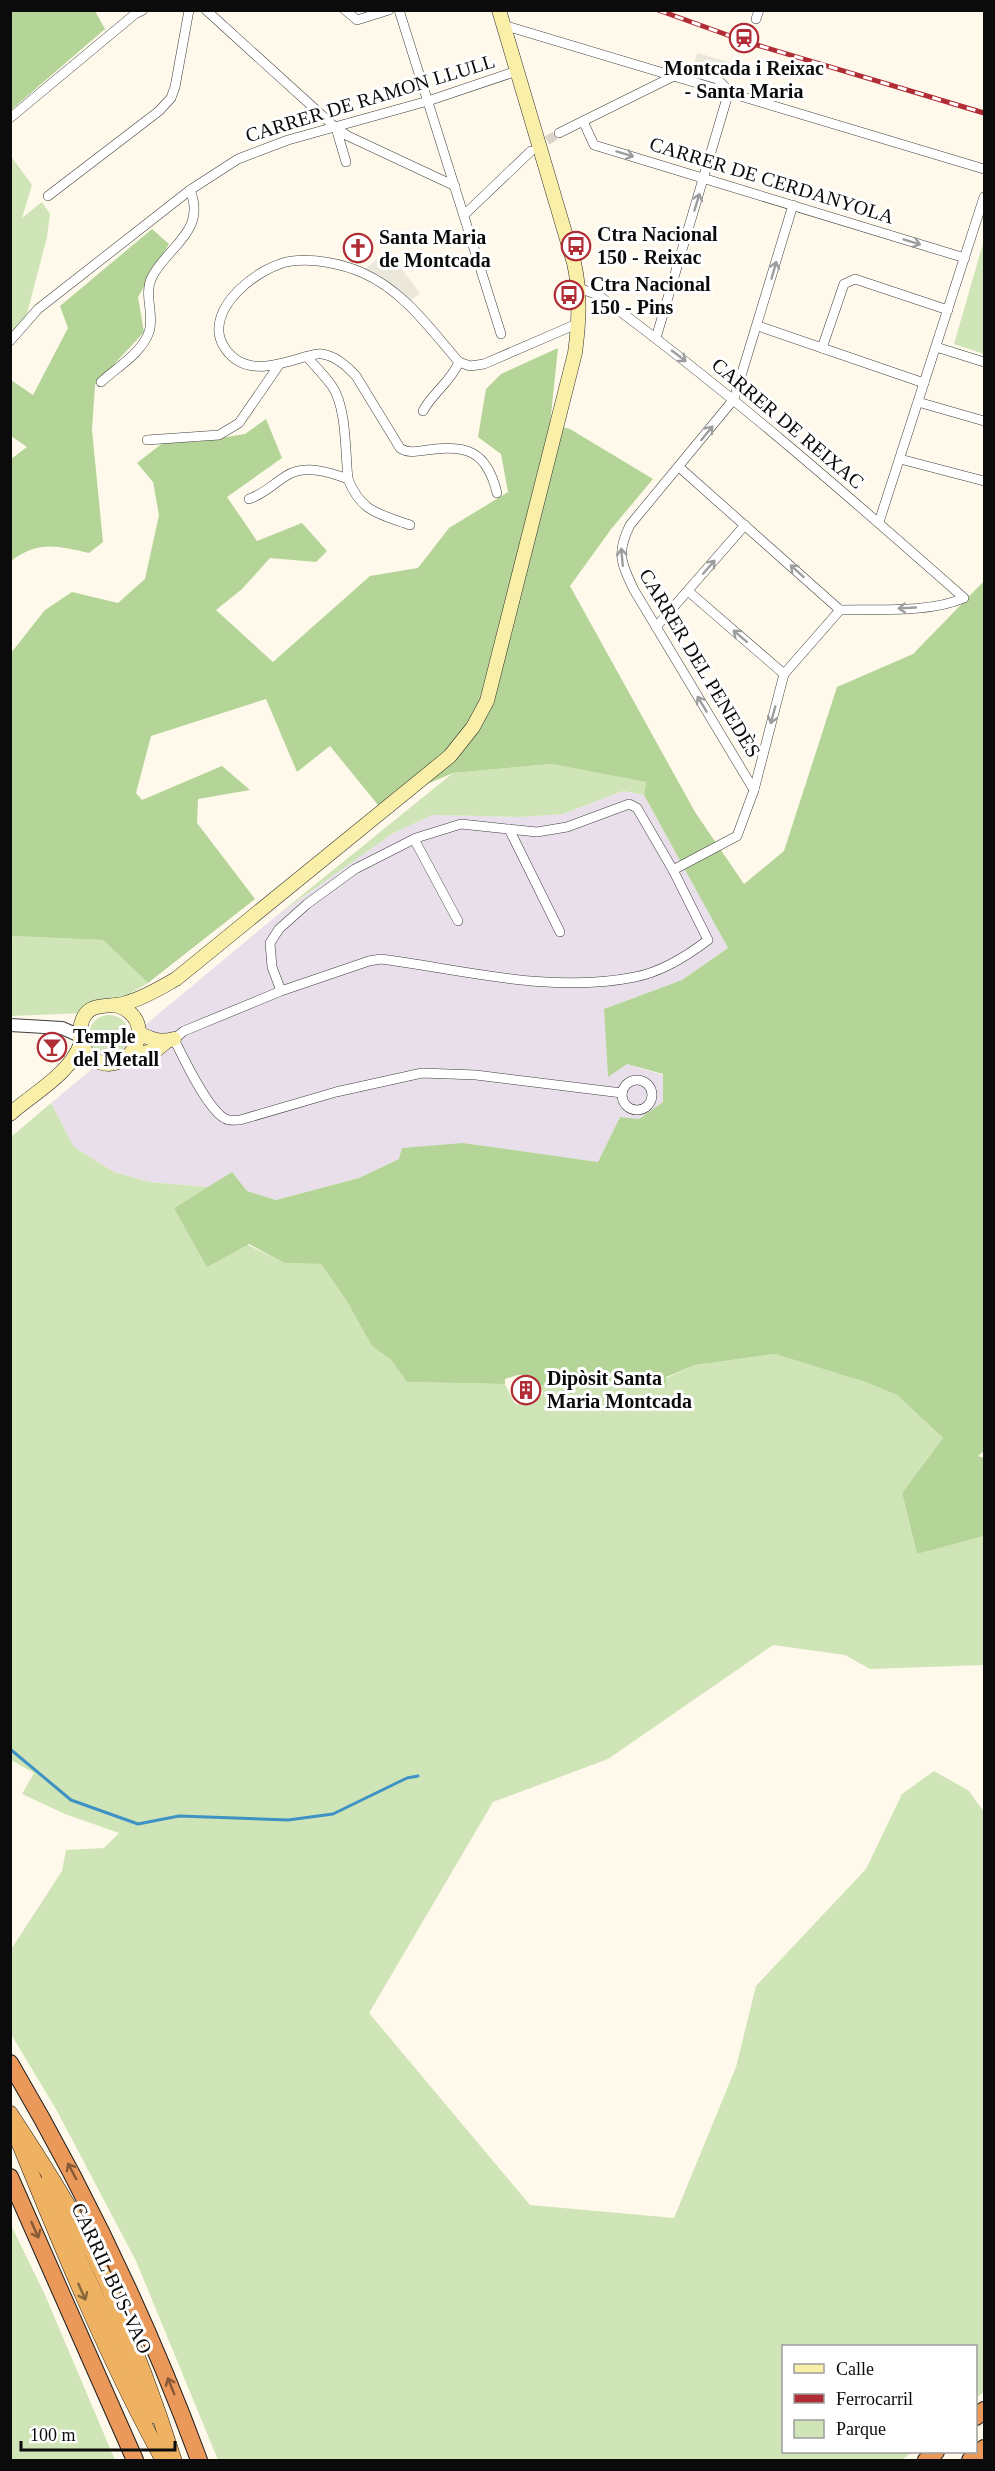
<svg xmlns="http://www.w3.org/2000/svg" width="995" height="2471" viewBox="0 0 995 2471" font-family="'Times New Roman',serif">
<rect width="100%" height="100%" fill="#fef9ea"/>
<!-- industrial -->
<polygon fill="#e8dfea" points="623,791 644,795 728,948 682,980 604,1009 609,1076 627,1064 663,1075 663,1102 639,1119 620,1117 598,1162 463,1143 399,1159 359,1178 276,1200 247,1191 232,1172 208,1187 150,1182 114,1172 74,1147 51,1103 280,913 392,834 432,815 521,817 563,814"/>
<!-- green -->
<g fill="#d0e5b7">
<polygon points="10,155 32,185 22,218 42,202 50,214 47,237 27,314 11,335"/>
<polygon points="984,240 984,354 954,344"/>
<polygon points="551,764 646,782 644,795 623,791 563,814 521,817 432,815 392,834 280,913 453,773"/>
<polygon points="10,936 103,940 148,983 121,999 84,1013 11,1016"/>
<circle cx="109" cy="1035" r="20"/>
<polygon points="51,1103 74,1147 114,1172 150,1182 208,1187 174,1208 284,1263 321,1264 346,1300 372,1346 391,1360 407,1382 505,1384 515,1404 532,1405 543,1393 540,1385 666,1386 666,1378 695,1365 775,1354 865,1382 897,1395 943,1438 902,1493 917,1554 984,1536 984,1665 870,1669 845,1655 773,1645 608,1759 493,1802 369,2013 530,2205 674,2218 736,2067 756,1986 866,1869 902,1794 934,1771 969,1791 984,1812 984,2392 976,2398 976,2346 784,2346 784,2452 912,2452 902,2460 218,2460 136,2261 56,2109 11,2034 10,1951 62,1871 66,1850 104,1848 119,1833 65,1814 22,1794 34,1773 11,1760 11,1137"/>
<polygon points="11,2225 45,2295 115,2460 11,2460"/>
</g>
<!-- forest -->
<g fill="#b4d597">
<polygon points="11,10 95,11 105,29 11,110"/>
<path d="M152,229L169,244L138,297L144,332L95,385L92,430L103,542L89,553C58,546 38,540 11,561V459L27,447L11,436V380L33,395L68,328L60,306Z"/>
<path d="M558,348L550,424L570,429L653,479L612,528L570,586L695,812L744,884L784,851L837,687L913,654L984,581V1451L978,1456L984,1458V1536L917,1554L902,1493L943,1438L897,1395L865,1382L775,1354L695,1365L666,1377V1386L540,1385C525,1372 523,1373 505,1379V1384L407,1382L391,1360L372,1346L346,1300L321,1264L284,1263L249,1244L207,1267L174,1208L232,1172L247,1191L276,1200L359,1178L399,1159L402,1148L463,1143L598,1162L620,1117L639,1119L663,1102V1074L627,1064L608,1077L604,1009L682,980L728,948L644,795L646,782L551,764L453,773L378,805L330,746L297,772L266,699L151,736L136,793L142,800L222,766L250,790L198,799L197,823L255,899L148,983L103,940L11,936V653L45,610L72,592L118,603L145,579L159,515L153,482L137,463L164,442H197L245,434L266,419L282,458L227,497L257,541L302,523L327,551L316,562L270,558L242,589L216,610L273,662L370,576L418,568L449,528L508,492L501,454L478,437L486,389L501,374Z"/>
</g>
<!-- plaza -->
<g fill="#ece7db">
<polygon points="697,53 729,62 727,70 718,74 717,76 693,69"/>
<polygon points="387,250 420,293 410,301 364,270"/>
</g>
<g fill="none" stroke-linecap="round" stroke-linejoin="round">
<!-- stream -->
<polyline stroke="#3e92c4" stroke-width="3" points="10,1749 71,1800 138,1824 179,1816 288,1820 333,1814 407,1778 418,1776"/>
<!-- minor-tunnel -->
<polyline stroke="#dad5c9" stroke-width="9" stroke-dasharray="9 4.5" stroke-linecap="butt" points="536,148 559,133"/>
<!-- minor casing -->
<g stroke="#3e3e3e" stroke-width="10">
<g id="minor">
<polyline points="206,10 336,128 348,136 455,186"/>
<polyline points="345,10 357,20 389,10"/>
<polyline points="399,10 501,334"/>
<polyline points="756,19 759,10"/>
<polyline points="503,25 984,169"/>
<polyline points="10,118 135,14 143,10"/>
<polyline points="583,121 594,145 965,258"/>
<polyline points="336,128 346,162"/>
<polyline points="559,133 676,75 700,74 717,79 727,89"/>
<polyline points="48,196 159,111 171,98 175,87 189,10"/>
<polyline points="465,214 531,151"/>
<path d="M579,288L598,295C726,389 845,493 964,598C930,613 878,609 840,610L784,674L754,790L737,836L673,870"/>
<polyline points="758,326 924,383"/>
<polyline points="656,338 729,91"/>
<polyline points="10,341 38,309 190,190 238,159 288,140 428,101 517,71"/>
<polyline points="936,347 984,362"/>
<polyline points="822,348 844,284 855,279 948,310"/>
<path d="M307,357C315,366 325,376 332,386C347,408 345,452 348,479"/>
<path d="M101,382C116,368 142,353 149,332C155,314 143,295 152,277C168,246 207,231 190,190"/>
<polyline points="918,402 984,421"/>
<path d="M423,411C433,392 450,383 459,362"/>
<polyline points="147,440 219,435 239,423 279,365"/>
<polyline points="900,459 984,481"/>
<polyline points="679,467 840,610"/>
<path d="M497,493C487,452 468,444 427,450C418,451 408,454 400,448L356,376C347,366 336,356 322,354C316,353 310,356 304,357C276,366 241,377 223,345C203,309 260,265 292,261C314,258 343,264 363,273C404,291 431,330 459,362L470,366L484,364L579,323"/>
<path d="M249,499C264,494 273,484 286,476C305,464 329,472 348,479C361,512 379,514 410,525"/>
<polyline points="879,522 984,197"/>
<polyline points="688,591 784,674"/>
<polyline points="656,627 745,525"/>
<path d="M754,790L634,590C621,563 616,553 630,525L734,399L793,205"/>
<polyline points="509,829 560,932"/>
<polyline points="414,839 458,921"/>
<path d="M281,991L272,967L270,943L279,929L307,904L355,869L416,838L461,824L537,832L567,827L629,804L637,808L673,870L708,940C687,956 661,972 635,977C551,994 464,970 381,959L369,961L281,991L184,1031L174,1039C183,1057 208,1111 226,1119C229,1121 235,1120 240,1120L336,1092L422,1073L476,1075L622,1093"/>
<circle cx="637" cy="1095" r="15"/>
</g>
</g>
<!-- tertiary casing -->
<g stroke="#3e3e3e" stroke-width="14">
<polyline id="tertiary" points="10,1025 62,1028 80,1036"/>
</g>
<!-- secondary casing -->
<g stroke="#2d2d2d" stroke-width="15">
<g id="secondary">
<path d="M116,1005C166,1022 123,1086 90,1056C83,1049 79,1040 80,1031C83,998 108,1009 126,1003C144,998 160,988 176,979L450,756L473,727L487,701L575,353C579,323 581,293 574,263L499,10"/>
<path d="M139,1033C150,1039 161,1043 174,1039"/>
<polyline points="130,1055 155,1051 166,1042"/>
<path d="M10,1114C35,1092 70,1074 81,1043"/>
</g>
</g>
<!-- trunk casing -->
<g stroke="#1c1c1c" stroke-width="16">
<g id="trunk">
<path d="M10,2113C35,2152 61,2190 82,2231C119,2305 149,2381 174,2460"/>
<path d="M15,2133C60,2244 106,2356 163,2460"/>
<polyline points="45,2184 151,2416"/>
</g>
</g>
<!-- motorway casing -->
<g stroke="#1c1c1c" stroke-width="18">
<g id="motorway">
<path d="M10,2063C85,2190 148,2322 199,2460"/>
<polyline points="10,2177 135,2460"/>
<polyline points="976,2417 984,2410"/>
<polyline points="926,2460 936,2452"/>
<polyline points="970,2460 984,2448"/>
</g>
</g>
<!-- minor -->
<use href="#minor" stroke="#fff" stroke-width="9"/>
<!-- tertiary -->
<use href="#tertiary" stroke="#fff" stroke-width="12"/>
<!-- secondary -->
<use href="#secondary" stroke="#faefa9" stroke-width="14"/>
<!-- trunk -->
<use href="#trunk" stroke="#eeb262" stroke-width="15"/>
<!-- motorway -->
<use href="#motorway" stroke="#eb995b" stroke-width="16"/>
<!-- rail casing -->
<g stroke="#b12d36" stroke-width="5">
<polyline id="rail" points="658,10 747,42 984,113"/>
</g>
<!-- rail -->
<use href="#rail" stroke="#fff" stroke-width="3" stroke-dasharray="9" stroke-linecap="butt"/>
</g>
<!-- one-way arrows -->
<defs><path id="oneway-shaft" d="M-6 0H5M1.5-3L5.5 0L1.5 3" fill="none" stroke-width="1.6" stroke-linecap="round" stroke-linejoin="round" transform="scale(1.5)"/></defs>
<g stroke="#9d9d9d">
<use href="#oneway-shaft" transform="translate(625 154) rotate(17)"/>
<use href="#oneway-shaft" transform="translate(697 202) rotate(-73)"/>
<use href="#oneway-shaft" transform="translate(912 242) rotate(17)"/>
<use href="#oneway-shaft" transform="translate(774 270) rotate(-74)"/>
<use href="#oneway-shaft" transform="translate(679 356) rotate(38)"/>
<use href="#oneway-shaft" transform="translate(707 433) rotate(-51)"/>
<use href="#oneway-shaft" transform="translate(622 557) rotate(-95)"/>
<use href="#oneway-shaft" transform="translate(709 567) rotate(-49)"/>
<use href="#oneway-shaft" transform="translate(797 571) rotate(-138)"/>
<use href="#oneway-shaft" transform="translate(907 608) rotate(177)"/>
<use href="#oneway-shaft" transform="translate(740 636) rotate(-139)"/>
<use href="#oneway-shaft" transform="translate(702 704) rotate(-121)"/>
<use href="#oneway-shaft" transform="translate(773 715) rotate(105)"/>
</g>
<g stroke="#865937">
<use href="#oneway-shaft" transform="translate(72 2171) rotate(-118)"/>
<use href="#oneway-shaft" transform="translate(35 2230) rotate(66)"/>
<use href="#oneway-shaft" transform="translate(171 2386) rotate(-112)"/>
</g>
<use stroke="#88673b" href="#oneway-shaft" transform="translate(82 2292) rotate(66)"/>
<!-- icons -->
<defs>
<g id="station-ring" transform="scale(1.5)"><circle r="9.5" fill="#fff" stroke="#b12d36" stroke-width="1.5"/><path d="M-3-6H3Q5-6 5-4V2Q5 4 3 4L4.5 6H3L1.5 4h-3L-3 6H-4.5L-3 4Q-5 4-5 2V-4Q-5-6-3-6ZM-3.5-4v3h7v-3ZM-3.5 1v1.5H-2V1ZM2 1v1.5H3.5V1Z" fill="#b12d36"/></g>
<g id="bus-ring" transform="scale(1.5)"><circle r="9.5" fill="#fff" stroke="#b12d36" stroke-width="1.5"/><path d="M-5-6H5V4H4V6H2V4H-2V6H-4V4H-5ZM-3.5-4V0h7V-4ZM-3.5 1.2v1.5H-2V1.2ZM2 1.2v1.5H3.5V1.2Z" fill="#b12d36"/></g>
<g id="church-ring" transform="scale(1.5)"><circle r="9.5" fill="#fff" stroke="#b12d36" stroke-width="1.5"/><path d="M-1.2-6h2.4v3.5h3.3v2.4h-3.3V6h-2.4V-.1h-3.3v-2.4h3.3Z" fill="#b12d36"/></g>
<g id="bar-ring" transform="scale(1.5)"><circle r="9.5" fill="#fff" stroke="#b12d36" stroke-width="1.5"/><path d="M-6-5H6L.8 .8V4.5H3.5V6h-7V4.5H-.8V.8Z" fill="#b12d36"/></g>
<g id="building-ring" transform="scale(1.5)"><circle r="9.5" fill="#fff" stroke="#b12d36" stroke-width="1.5"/><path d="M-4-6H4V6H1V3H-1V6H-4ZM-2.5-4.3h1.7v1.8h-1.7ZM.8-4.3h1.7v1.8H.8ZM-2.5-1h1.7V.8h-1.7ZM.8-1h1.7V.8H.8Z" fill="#b12d36"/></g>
</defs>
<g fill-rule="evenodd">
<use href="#station-ring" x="744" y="38"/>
<use href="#bus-ring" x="576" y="246"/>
<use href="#church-ring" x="358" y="248"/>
<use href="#bus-ring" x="569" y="295"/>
<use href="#bar-ring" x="52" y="1047"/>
<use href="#building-ring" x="526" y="1390"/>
</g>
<g text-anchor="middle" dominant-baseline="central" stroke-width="6" stroke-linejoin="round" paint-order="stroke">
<!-- poi labels -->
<g font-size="20" font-weight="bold" fill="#0b0b0b" stroke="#fff" text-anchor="start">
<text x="744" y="68" text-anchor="middle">Montcada i Reixac<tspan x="744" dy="23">- Santa Maria</tspan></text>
<text x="597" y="234">Ctra Nacional<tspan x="597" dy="23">150 - Reixac</tspan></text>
<text x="379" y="237">Santa Maria<tspan x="379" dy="23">de Montcada</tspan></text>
<text x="590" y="284">Ctra Nacional<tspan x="590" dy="23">150 - Pins</tspan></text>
<text x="73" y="1036">Temple<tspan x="73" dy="23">del Metall</tspan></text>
<text x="547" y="1378">Dipòsit Santa<tspan x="547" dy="23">Maria Montcada</tspan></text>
</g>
<!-- street labels -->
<g font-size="20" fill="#0b0b0b" stroke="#fff">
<text transform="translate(370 98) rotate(-17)">CARRER DE RAMON LLULL</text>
<text transform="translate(772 180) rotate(17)">CARRER DE CERDANYOLA</text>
<text transform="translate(788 423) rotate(40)">CARRER DE REIXAC</text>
<text transform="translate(700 663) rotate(59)">CARRER DEL PENEDÈS</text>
<text transform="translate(112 2278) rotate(65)">CARRIL BUS-VAO</text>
</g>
</g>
<!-- border -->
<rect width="995" height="2471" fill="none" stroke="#0b0b0b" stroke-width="24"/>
<!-- legend -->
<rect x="782" y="2345" width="195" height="108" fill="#ffffff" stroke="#9d9d9d" stroke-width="1.5"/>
<rect x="794" y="2364" width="30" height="9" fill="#faefa9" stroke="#9d9d9d" stroke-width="1.5"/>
<text x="836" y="2375" font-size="18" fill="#0b0b0b">Calle</text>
<rect x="794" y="2394" width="30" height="9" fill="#b12d36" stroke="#9d9d9d" stroke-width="1.5"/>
<text x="836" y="2405" font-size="18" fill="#0b0b0b">Ferrocarril</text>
<rect x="794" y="2420" width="30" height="18" fill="#d0e5b7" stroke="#9d9d9d" stroke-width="1.5"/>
<text x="836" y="2435" font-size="18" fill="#0b0b0b">Parque</text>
<!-- scale -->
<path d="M21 2441v9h154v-9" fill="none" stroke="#0b0b0b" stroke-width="3"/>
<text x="30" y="2441" font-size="18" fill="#0b0b0b" stroke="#ffffff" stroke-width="4.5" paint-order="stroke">100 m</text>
</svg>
